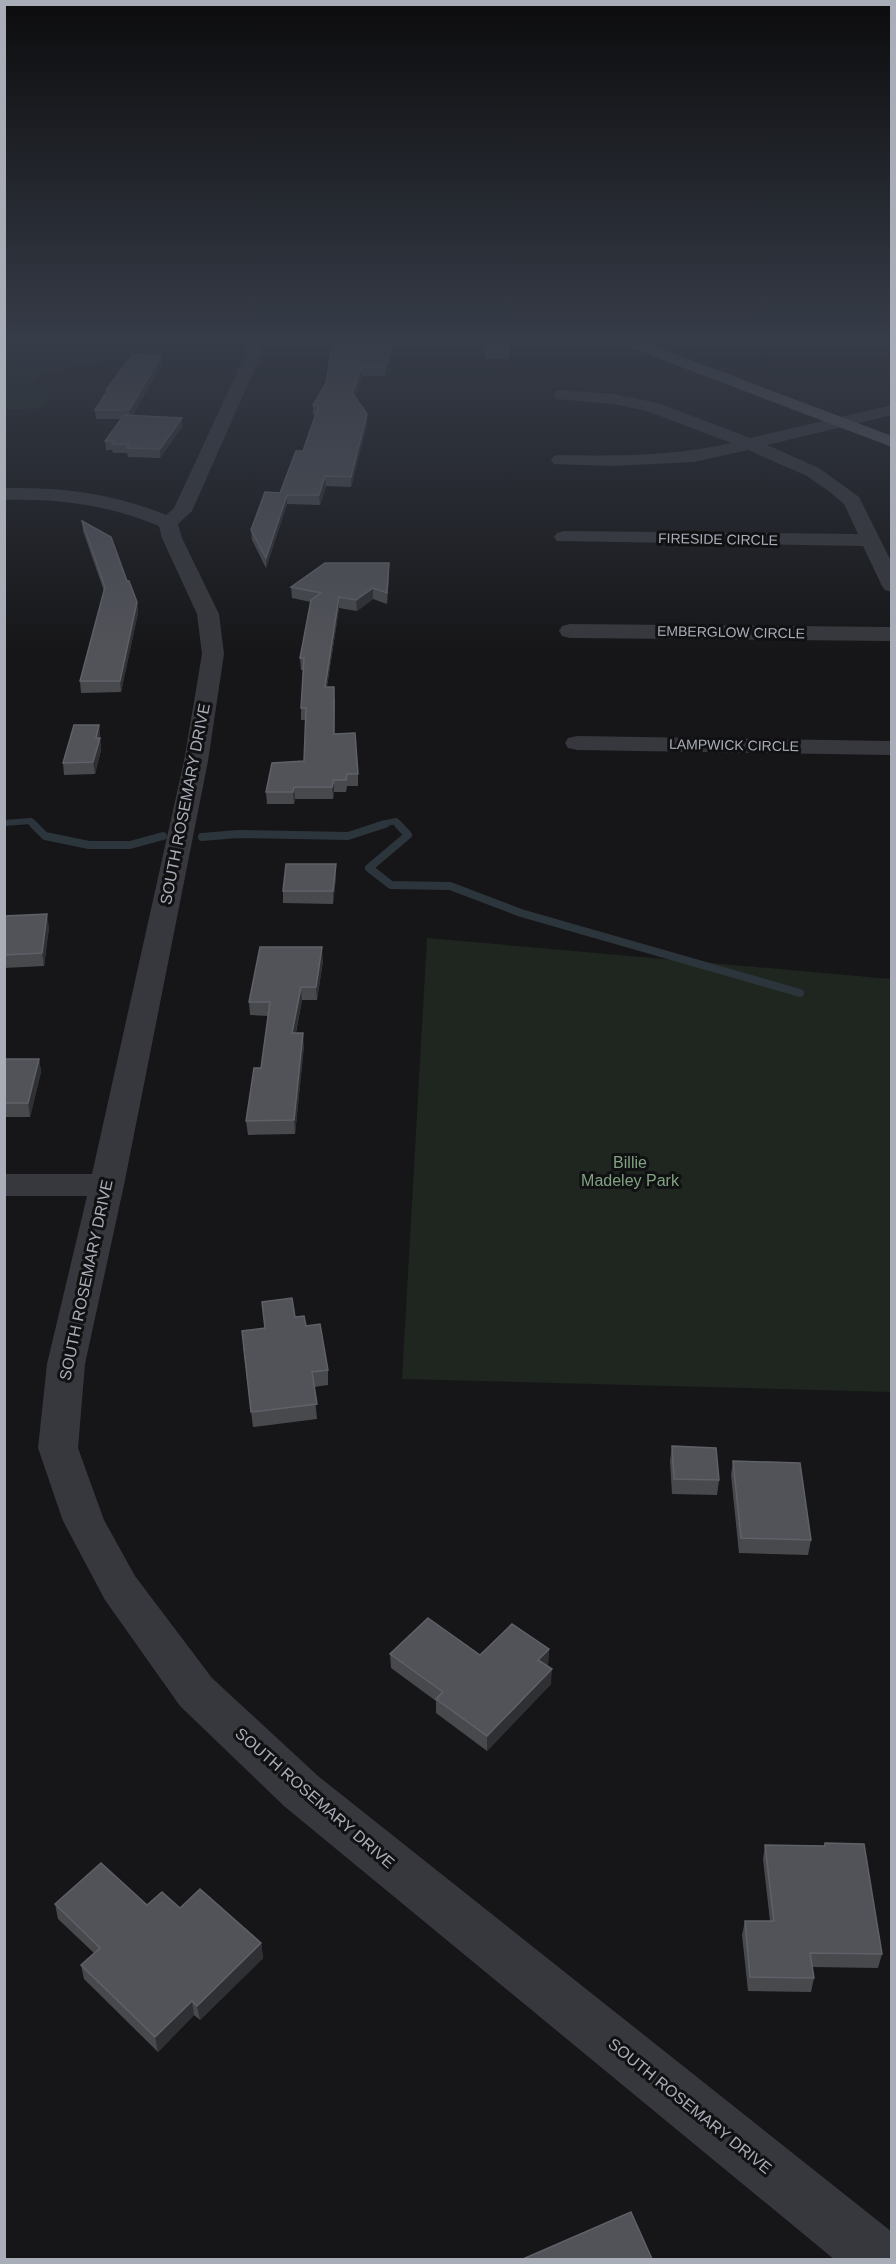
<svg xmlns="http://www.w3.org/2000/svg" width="896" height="2264" viewBox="0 0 896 2264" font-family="Arial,sans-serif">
<rect width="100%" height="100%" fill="#161618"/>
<!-- green -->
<g fill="#1e261f">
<rect x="407" y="337" width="59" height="8"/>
<polygon points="5,342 208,345 244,350 240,359 112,359 41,373 34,384 49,392 42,408 5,410"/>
<polygon points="427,938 891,979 891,1392 402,1379"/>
</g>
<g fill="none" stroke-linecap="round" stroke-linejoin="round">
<!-- stream-far1 -->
<g stroke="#2c353c" stroke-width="6">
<polyline points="4,823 31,821 35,825"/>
<polyline points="378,825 396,821 400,825"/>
</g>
<!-- stream -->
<g stroke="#2c353c" stroke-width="8">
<polyline points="33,824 45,836 89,845 130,845 163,836"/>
<polyline points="398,824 408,835 369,868 391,885 450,886 521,913 800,993"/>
<polyline points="202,837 238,834 348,836 385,824"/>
</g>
<!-- river -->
<polygon fill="#2c353c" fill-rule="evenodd" points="4,337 104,337 100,342 92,344 4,345"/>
<!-- minor -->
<g fill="#37383d" fill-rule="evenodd">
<path d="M242,337L251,338L263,350L192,511L178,524L182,538L219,614L224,654L208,761L124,1185L85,1364L78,1448L104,1520L135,1576L212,1678L318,1776L892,2232V2260H835L284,1806L180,1706L105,1600L63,1521L38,1448L47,1364L87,1196H4V1174H92L184,761L202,654L197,614L162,538L159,526C108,505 59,498 4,500V488C60,487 114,493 166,515L174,508L247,351L238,341Z"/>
<path d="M562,390L614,394L658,403L750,438L892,405V415L767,445L819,468L859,497L892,563V592L885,590L882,586L863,546L557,541L554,537L557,533L564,531L858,534L844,504L830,492L807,476L748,450L694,462L613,466L554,464L551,460L554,456L560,455C617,456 674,456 731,443L647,411L614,404L556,399L554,395L556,391Z"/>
<polygon points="570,624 892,627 892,641 570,638 562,636 559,631 562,626"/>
<polygon points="577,736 892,741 892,755 577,750 568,748 565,743 568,738"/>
</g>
<!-- major -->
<polygon fill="#53555c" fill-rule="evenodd" points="608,337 630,337 892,436 892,447 610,340"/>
</g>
<!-- wall -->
<g fill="#47494d">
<polygon points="365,337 397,337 385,376 363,376 355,396 367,424 351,487 326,486 320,505 287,504 266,568 252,540 251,530 280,493 303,451 316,415 313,415 313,405 326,383 333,352 339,347 364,340"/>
<polygon points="485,337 508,337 509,359 485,359"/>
<polygon points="162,364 132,416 182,418 182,427 160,458 128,457 127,453 113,453 112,450 106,450 105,441 121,419 96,419 95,410 107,392 106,390"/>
<polygon points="82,521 137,602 138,613 121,692 81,693 80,681 104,591 83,531"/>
<polygon points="389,574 387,604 373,599 357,611 339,608 327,687 335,699 334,733 358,774 358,786 347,786 346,792 334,792 333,799 295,799 294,804 267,804 266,792 304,761 306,720 301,720 301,708 303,670 301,670 300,658 311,602 292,598 291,587"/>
<polygon points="99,725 101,750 95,774 64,775 63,763"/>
<polygon points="336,864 336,877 333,904 283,903 283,891"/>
<polygon points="4,916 49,927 44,966 4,968"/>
<polygon points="323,961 317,1000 302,1000 296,1033 304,1046 295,1134 248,1135 246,1121 261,1068 268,1016 250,1015 249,1002"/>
<polygon points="4,1059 39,1059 41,1072 30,1117 4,1117"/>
<polygon points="262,1302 295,1317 328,1370 328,1385 314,1387 317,1419 253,1427 243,1346 265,1329"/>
<polygon points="672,1446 719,1480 717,1495 672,1494 670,1461"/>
<polygon points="733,1461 811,1540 808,1555 739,1553 731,1475"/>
<polygon points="549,1649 548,1664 546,1666 551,1684 487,1751 436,1713 436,1701 391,1668 390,1654 480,1655"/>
<polygon points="825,1843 882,1954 878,1968 812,1967 814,1978 811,1992 748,1991 742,1935 745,1921 770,1921 763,1859 765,1845 824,1846"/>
<polygon points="55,1904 147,1905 180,1908 261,1943 263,1958 200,2020 194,2015 158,2052 84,1979 81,1965 94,1953 58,1919"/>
</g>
<!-- shaded-wall -->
<g fill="#2f3033">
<polygon points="394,337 397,337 385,376 385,368"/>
<polygon points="161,356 162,364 130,419 129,410"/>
<polygon points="362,367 363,376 353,402 352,393"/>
<polygon points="367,414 367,424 351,487 351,477"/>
<polygon points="182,418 182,427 160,458 160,449"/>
<polygon points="325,476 326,486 320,505 319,495"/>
<polygon points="287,495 287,504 266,568 266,558"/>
<polygon points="389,563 389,574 387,604 387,593"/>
<polygon points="373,588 373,599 357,611 356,600"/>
<polygon points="339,597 339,608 325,699 325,687"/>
<polygon points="137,602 138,613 121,692 120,681"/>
<polygon points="99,725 101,750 95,774 93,762 96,738"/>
<polygon points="334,780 334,792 333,799 332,787"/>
<polygon points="294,787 295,799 294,804 293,792"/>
<polygon points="336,864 336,877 333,904 333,891"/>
<polygon points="47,914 49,927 44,966 42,953"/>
<polygon points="322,947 323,961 317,1000 316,987"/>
<polygon points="301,987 302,1000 293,1046 292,1033"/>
<polygon points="303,1033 304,1046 295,1134 294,1120"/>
<polygon points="39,1059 41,1072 30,1117 28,1103"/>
<polygon points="549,1649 548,1664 537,1675 538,1660"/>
<polygon points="552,1669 551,1684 487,1751 487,1736"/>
<polygon points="261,1943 263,1958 200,2020 197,2006"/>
<polygon points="192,2001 194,2015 158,2052 155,2037"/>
</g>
<!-- building -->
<g fill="#525359" stroke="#5f6168" stroke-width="1.5">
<polygon points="365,337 394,337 385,368 362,367 352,393 367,414 351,477 325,476 319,495 287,495 266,558 251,530 265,492 280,493 296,451 303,451 318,408 317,406 313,405 326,383 331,352 333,352 334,347 339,347 341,340 364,340"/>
<polygon points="485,337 508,337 509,350 485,350"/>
<polygon points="133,354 161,356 129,410 95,410 108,390 106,390"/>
<polygon points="124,415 182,418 160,449 127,448 129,444 112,444 114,441 105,441"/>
<polygon points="82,521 111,537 127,581 129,581 137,602 120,681 80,681 105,587"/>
<polygon points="325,563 389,563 387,593 373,588 356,600 339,597 325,687 334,687 334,734 355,733 358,774 347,774 346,780 334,780 332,787 294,787 293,792 266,792 272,763 304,761 306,708 301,708 304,658 300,658 311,600 321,593 291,587"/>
<polygon points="74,725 99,725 96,738 100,738 93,762 63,763"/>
<polygon points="286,864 336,864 333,891 283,891"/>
<polygon points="47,914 42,953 4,955 4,916"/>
<polygon points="260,947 322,947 316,987 301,987 292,1033 303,1033 294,1120 246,1121 254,1068 261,1068 270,1002 249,1002"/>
<polygon points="4,1059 39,1059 28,1103 4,1103"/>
<polygon points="292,1298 295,1317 304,1316 306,1326 320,1324 328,1370 312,1372 317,1404 251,1412 242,1331 265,1328 262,1302"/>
<polygon points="672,1446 716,1448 719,1480 674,1479"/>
<polygon points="733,1461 800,1463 811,1540 741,1538"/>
<polygon points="428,1618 480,1655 512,1624 549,1649 538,1660 552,1669 487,1736 436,1699 443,1692 390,1654"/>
<polygon points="825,1843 864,1844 882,1954 810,1953 814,1978 750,1977 745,1921 774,1921 765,1845 825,1846"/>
<polygon points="101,1863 147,1905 162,1892 180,1908 200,1889 261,1943 197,2006 192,2001 155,2037 81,1965 100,1948 55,1904"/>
<polygon points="631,2212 652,2259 523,2259"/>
</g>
<!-- sky -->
<linearGradient id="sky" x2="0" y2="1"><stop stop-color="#0c0c0d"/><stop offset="0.52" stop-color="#363c48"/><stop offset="1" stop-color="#363c48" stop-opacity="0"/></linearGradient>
<rect width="896" height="654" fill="url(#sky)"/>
<g text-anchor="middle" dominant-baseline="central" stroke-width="6" stroke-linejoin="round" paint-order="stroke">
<!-- far-street labels -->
<g font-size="14" fill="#a8adb8" stroke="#111113">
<text transform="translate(718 539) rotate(1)">FIRESIDE CIRCLE</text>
<text transform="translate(731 632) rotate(1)">EMBERGLOW CIRCLE</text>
<text transform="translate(734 745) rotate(1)">LAMPWICK CIRCLE</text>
</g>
<!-- street labels -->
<g font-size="16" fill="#a8adb8" stroke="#111113">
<text transform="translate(185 804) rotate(-79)">SOUTH ROSEMARY DRIVE</text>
<text transform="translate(86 1280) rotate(-78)">SOUTH ROSEMARY DRIVE</text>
<text transform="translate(315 1798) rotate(41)">SOUTH ROSEMARY DRIVE</text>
<text transform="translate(690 2106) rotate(39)">SOUTH ROSEMARY DRIVE</text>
</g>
<!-- park labels -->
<g font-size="16" fill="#7fa381" stroke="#111113">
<text x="630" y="1162">Billie<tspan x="630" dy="18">Madeley Park</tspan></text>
</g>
</g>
<!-- border -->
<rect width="896" height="2264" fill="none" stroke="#a8adb8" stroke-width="12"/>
</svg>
